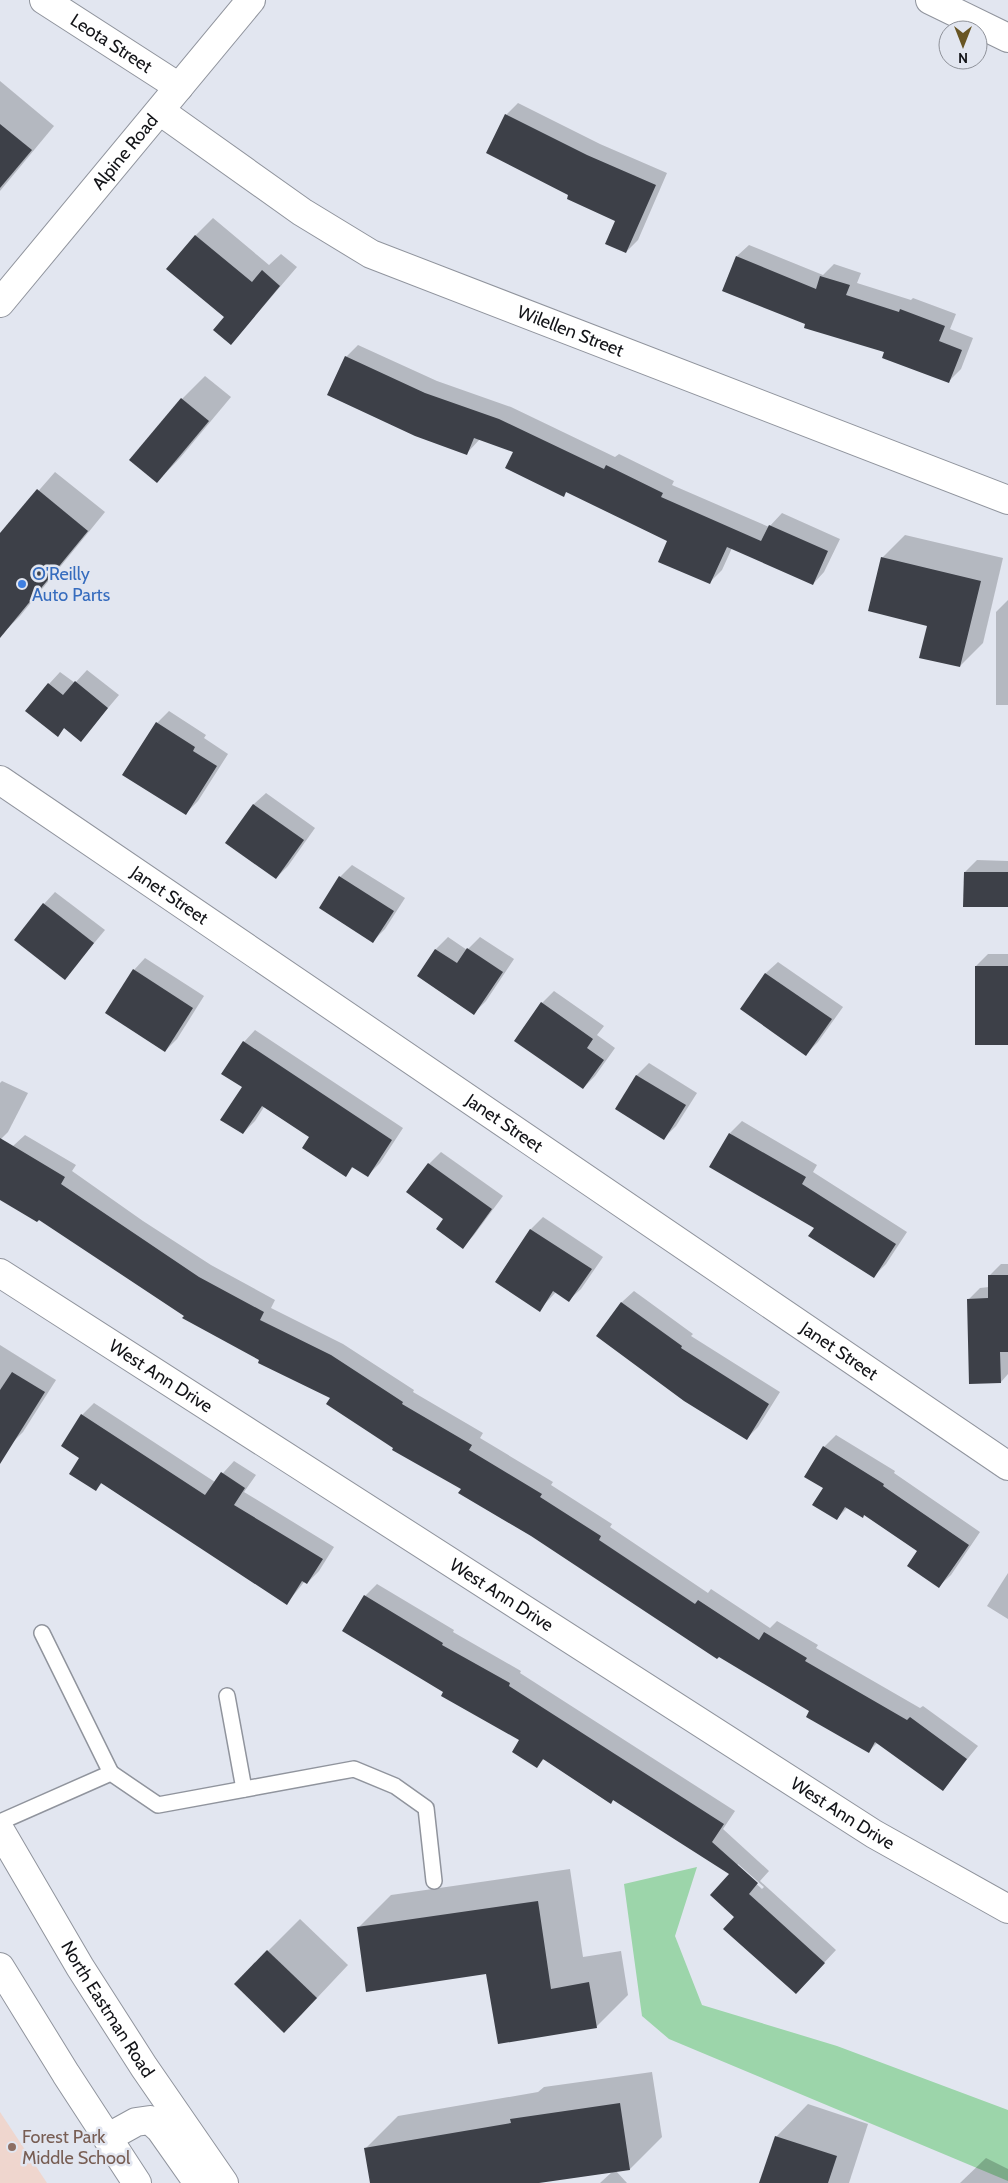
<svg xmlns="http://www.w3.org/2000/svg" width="1008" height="2183" viewBox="0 0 1008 2183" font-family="Cabin,sans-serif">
<rect width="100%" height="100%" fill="#e2e6f0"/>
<!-- education -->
<polygon fill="#efd6ce" points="0,2112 47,2183 0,2183"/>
<!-- green -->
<polygon fill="#9cd5aa" points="697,1867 675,1936 702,2005 837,2046 1008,2110 1008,2181 669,2039 642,2016 624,1884"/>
<!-- shadow -->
<g fill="#0003" fill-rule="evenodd">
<polygon points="0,81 54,126 0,191"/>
<polygon points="518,103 600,144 667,173 638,240 626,252 617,220 506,115"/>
<polygon points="213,218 269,265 281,254 297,267 231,344 226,317 195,236"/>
<polygon points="749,245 823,275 834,264 861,273 857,283 911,300 913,298 956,314 950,329 973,338 961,369 949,381 885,352 807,324 737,256"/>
<polygon points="358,345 437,381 511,407 615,457 619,454 674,481 672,485 769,527 782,513 840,539 824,572 813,584 732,548 722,570 710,582 668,541 567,491 563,495 514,451 480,439 467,453 346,357"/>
<polygon points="205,376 231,397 180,458 157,482 131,460 182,399"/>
<polygon points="55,472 105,512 20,616 2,634 0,632 0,535"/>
<polygon points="905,535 1003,558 983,643 960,666 882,558"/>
<polygon points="1008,600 1008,705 996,705 996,612"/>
<polygon points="87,670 119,695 81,740 65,727 57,735 49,684 60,672 75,683"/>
<polygon points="169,711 206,735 204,738 228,754 198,801 186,813 157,723"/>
<polygon points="266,793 315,828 288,866 276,878 226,842 254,804"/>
<polygon points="977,860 1008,861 1008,906 965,872"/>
<polygon points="352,865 405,898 385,929 373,941 320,907 340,877"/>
<polygon points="55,892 105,930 65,978 44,904"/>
<polygon points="448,937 467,950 480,937 514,959 486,1001 474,1013 418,976 436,949"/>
<polygon points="988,954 1008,954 1008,1044 976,966"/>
<polygon points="145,958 204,996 177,1039 165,1051 134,970"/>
<polygon points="778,962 843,1007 818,1042 806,1054 741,1009 766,973"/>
<polygon points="554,991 604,1026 597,1035 615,1048 595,1076 583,1088 542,1003"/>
<polygon points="255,1030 403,1128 380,1163 368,1175 354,1166 346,1175 311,1137 264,1107 255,1121 243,1133 244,1042"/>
<polygon points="649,1063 697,1093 676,1126 664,1138 616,1109 637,1075"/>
<polygon points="2,1081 28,1093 8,1132 0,1140 0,1083"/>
<polygon points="742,1121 817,1165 813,1172 907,1232 886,1264 874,1276 730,1133"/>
<polygon points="25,1135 76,1165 72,1171 143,1221 211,1265 275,1300 271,1308 343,1344 414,1390 413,1392 483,1433 480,1438 553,1482 551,1485 612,1524 610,1527 708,1593 711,1589 770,1628 777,1621 818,1645 816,1648 920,1708 923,1706 978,1746 942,1790 878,1742 868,1752 811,1710 462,1488 395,1448 332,1398 185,1316 39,1219 0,1198 0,1168 13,1146"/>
<polygon points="441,1152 503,1196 474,1235 463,1247 445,1218 429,1164"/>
<polygon points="543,1217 603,1257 581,1289 569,1300 556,1292 539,1310 496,1281 531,1229"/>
<polygon points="1001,1264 1008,1264 1008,1374 1001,1382 968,1300 980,1288 989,1287 989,1276"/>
<polygon points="634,1291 693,1334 691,1336 780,1392 758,1427 746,1439 598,1336 622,1302"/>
<polygon points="0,1345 56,1380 23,1432 11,1444 0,1437"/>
<polygon points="94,1403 215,1482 234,1461 256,1475 244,1492 334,1547 319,1571 307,1583 305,1581 287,1603 102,1483 96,1489 81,1457 82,1415"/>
<polygon points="836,1435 895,1471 894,1473 980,1532 951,1575 939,1586 919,1551 865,1514 848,1507 837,1518 824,1488 824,1447"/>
<polygon points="1008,1573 1008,1619 987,1606"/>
<path d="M377,1584L454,1630L453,1632L521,1671L520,1673L735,1811L723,1829L769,1871L760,1881L836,1950L807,1981L736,1917L731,1874L614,1799L610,1803L544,1759L537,1766L521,1740L445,1691L365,1596ZM738,1864L764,1887L762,1889L737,1866Z"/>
<polygon points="570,1869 583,1957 621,1951 628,1995 596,2027 487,1973 359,1927 391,1895"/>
<polygon points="300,1919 348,1965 316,1999 268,1951"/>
<polygon points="652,2072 662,2137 630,2169 616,2171 627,2183 600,2183 612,2172 530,2183 372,2183 366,2148 398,2116 538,2092 544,2087"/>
<polygon points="808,2104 868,2124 849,2183 760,2183 776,2137"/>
<polygon points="986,2158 1008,2169 1008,2183 960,2183"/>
</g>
<!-- building -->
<g fill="#3d4048">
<polygon points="505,114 587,155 656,185 626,253 605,244 615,221 567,199 568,195 486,153"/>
<polygon points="0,124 32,150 0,188"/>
<polygon points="195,235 252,282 262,270 280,286 231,345 213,330 224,317 166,269"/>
<polygon points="736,256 816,289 820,276 850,285 846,295 899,312 900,309 945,326 939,341 962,350 949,383 882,358 884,352 804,328 805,324 722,291"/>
<polygon points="345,356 425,393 499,419 604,469 606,465 663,493 661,497 761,541 769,525 828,551 813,585 727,547 710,584 658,562 667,541 566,492 564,497 505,468 513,452 474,438 467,455 415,436 327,395"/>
<polygon points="181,398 209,421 157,483 129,460"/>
<polygon points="37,489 88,531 0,638 0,533"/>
<polygon points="881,557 981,581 960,667 919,658 927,626 868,611"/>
<polygon points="75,681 108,708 81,742 64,728 58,737 25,711 48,683 63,695"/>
<polygon points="156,722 195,747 193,751 217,766 186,815 122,775"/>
<polygon points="253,804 304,840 276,879 225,843"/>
<polygon points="964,872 1008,872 1008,907 963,907"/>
<polygon points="339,876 394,911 373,943 319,908"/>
<polygon points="43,903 94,943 65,980 14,940"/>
<polygon points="467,948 503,972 474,1015 417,976 435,949 457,963"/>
<rect x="975" y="966" width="33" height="79"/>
<polygon points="133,969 193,1008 165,1052 105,1013"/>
<polygon points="765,973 832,1019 806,1056 740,1009"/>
<polygon points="541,1002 593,1039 587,1048 604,1060 583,1089 514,1041"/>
<polygon points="243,1041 392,1140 368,1177 352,1167 346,1177 302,1148 309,1137 262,1106 243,1134 220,1120 242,1087 221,1074"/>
<polygon points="636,1075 686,1105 664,1140 615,1109"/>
<polygon points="729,1133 806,1177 802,1184 896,1244 874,1278 808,1236 814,1228 709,1167"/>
<polygon points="0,1138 65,1177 61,1184 199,1277 264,1312 260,1320 331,1355 403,1402 402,1404 472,1445 469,1450 542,1494 540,1497 601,1536 599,1540 695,1604 698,1600 759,1640 764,1632 807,1658 805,1661 907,1720 910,1717 967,1759 943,1791 875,1742 869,1753 806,1717 809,1711 719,1657 717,1659 531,1536 458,1493 461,1489 392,1450 393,1448 326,1404 330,1398 258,1363 259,1360 182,1318 184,1316 39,1220 37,1222 0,1200"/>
<polygon points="428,1163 492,1209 463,1249 436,1229 443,1219 406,1192"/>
<polygon points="530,1229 592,1269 569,1302 553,1291 540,1312 495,1282"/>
<polygon points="988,1275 1008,1275 1008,1352 1000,1352 1001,1383 969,1384 967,1299 988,1298"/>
<polygon points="621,1302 682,1346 681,1348 769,1404 747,1440 684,1401 596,1336"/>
<polygon points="12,1372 45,1392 0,1464 0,1390"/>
<polygon points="81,1414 205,1495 221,1472 245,1488 234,1505 323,1559 307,1584 302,1581 287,1605 101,1483 96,1491 69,1474 79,1458 61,1446"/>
<polygon points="823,1446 884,1484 883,1486 969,1545 939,1588 907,1566 917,1551 864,1515 863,1518 845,1507 837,1520 812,1505 823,1488 804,1477"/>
<polygon points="364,1595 443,1643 442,1645 510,1683 509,1686 724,1824 712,1842 758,1883 749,1894 825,1963 796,1994 723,1929 734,1917 710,1895 729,1874 613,1800 611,1804 543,1759 537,1768 512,1752 519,1740 441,1696 443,1692 342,1631"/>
<polygon points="538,1901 551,1989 589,1982 597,2028 498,2044 486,1974 366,1992 357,1927"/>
<polygon points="267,1950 317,1998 284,2033 234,1984"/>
<polygon points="620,2103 630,2170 539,2183 370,2183 364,2148 511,2123 510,2119"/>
<polygon points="775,2136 837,2156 828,2183 759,2183"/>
</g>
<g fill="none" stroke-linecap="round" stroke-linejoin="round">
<!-- lane casing -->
<g stroke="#90949d" stroke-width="18">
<g id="lane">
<polyline points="42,1633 111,1773"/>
<polyline points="227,1696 244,1789"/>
<polyline points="0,1822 111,1773 158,1805 354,1769 395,1786 426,1808 434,1881"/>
</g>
</g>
<!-- street casing -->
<g stroke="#90949d" stroke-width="30">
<g id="street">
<path id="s1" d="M44,0L179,87"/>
<polyline points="930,0 1008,38"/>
<path id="s2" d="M160,111L302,212L371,254L1008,500"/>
<path id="s3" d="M0,780L1008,1466"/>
<path id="s4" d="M0,1273L874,1834L1008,1909"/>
</g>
</g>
<!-- secondary casing -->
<g stroke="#90949d" stroke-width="30">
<g id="secondary">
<path id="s5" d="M0,303L251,0"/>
</g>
</g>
<!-- primary casing -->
<g stroke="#90949d" stroke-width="30">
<g id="primary">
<path id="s6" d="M0,1830L80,1967L144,2067L224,2183"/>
<polyline points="0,1967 66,2074 137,2183"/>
<polyline points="107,2138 136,2122 150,2120 160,2129 198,2183"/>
</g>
</g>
<!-- lane -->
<use href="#lane" stroke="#fff" stroke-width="15"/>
<!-- street -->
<use href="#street" stroke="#fff" stroke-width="28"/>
<!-- secondary -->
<use href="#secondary" stroke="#fff" stroke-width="28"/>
<!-- primary -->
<use href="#primary" stroke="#fff" stroke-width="28"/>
</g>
<!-- markers -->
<circle fill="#3f7fe0" stroke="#e2e6f0" stroke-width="2" cx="22" cy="584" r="5"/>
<circle fill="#8d6e63" stroke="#e2e6f0" stroke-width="2" cx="12" cy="2147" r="5"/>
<g text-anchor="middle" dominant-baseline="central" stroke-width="5" stroke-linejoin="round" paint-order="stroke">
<!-- street labels -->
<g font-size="18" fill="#131418" stroke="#e2e6f0">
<text stroke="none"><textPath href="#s1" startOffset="80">Leota Street</textPath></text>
<text stroke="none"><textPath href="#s5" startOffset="196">Alpine Road</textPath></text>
<text stroke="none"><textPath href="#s2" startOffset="469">Wilellen Street</textPath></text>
<text stroke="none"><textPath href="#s3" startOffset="205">Janet Street</textPath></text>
<text stroke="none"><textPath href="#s3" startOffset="610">Janet Street</textPath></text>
<text stroke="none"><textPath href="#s3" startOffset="1015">Janet Street</textPath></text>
<text stroke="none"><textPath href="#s4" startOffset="191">West Ann Drive</textPath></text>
<text stroke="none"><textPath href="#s4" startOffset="596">West Ann Drive</textPath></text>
<text stroke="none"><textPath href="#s4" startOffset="1001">West Ann Drive</textPath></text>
<text stroke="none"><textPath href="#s6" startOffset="209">North Eastman Road</textPath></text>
</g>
<!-- shop labels -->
<g font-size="18" fill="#366cbe" stroke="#e2e6f0" text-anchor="start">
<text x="32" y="574">O'Reilly<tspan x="32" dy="21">Auto Parts</tspan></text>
</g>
<!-- education labels -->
<g font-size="18" fill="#785e54" stroke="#e2e6f0" text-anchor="start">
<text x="22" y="2137">Forest Park<tspan x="22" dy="21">Middle School</tspan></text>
</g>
</g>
<!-- north arrow -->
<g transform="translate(963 45) rotate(180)"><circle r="24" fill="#e2e6f0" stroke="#8f929a"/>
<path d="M0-4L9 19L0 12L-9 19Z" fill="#685523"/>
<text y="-8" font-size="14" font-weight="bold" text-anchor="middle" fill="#131418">N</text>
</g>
</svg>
